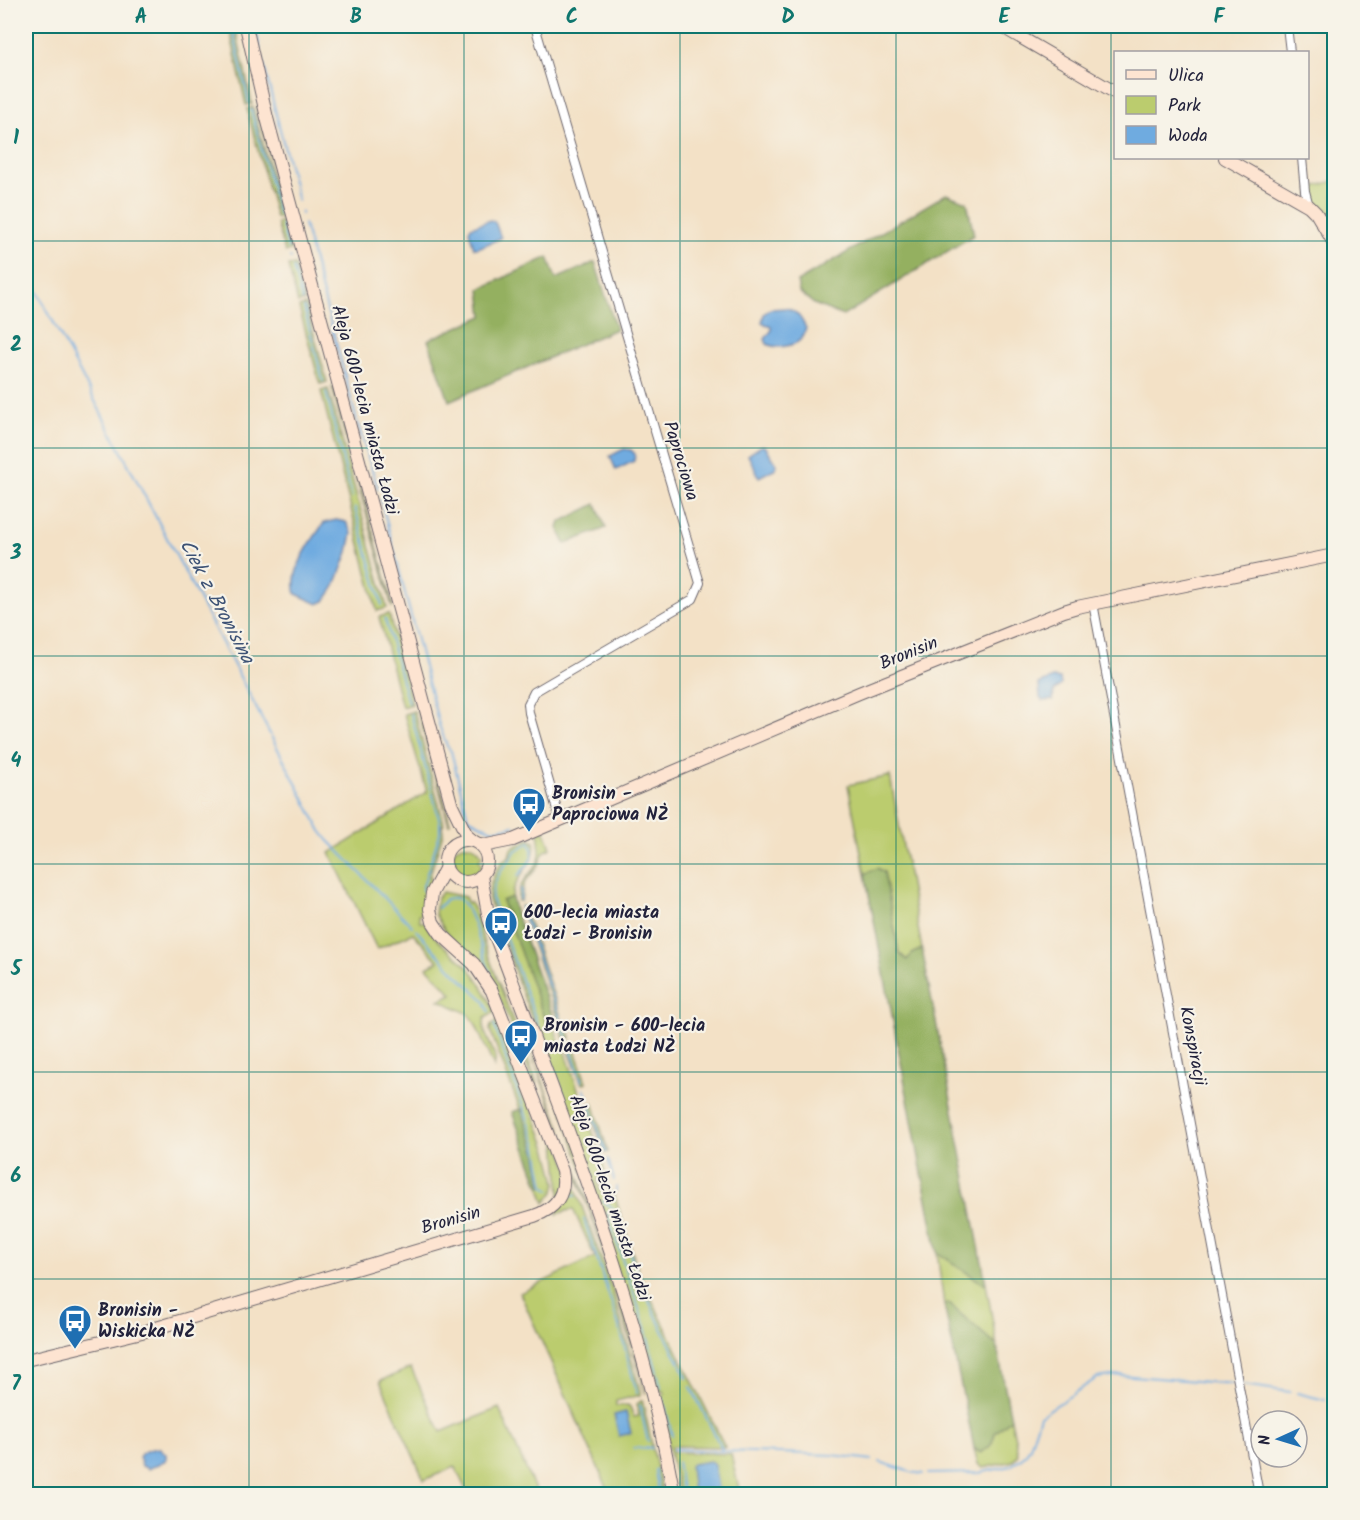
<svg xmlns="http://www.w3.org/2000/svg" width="1360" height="1520" viewBox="0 0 1360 1520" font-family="Kalam,sans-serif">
<rect width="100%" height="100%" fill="#f7f3e8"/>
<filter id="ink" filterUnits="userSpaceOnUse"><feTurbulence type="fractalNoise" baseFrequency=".0167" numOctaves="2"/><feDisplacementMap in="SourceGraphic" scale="12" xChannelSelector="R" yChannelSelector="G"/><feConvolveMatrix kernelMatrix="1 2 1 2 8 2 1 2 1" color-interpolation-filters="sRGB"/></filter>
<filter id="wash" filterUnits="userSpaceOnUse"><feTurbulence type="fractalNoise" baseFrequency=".008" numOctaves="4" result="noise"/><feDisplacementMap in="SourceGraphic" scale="24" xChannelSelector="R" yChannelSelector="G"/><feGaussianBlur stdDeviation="1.35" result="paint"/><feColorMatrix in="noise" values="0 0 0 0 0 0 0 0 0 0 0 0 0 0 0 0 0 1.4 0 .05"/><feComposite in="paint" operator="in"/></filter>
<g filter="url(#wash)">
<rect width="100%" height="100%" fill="#f3e1c6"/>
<!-- green -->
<g fill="#bbcc6e" stroke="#6e7754" stroke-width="1.5">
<polygon points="229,26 235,26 252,104 246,105"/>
<polygon points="253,107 282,217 276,218 247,109"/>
<polygon points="257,107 259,108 288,213 286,216"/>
<polygon points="1334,181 1334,236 1314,204 1310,188"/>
<polygon points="283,221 291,250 285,252 277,223"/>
<polygon points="295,265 305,301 298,303 288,266"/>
<polygon points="306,305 327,382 320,384 299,307"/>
<polygon points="332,387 334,388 393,605 392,607"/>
<polygon points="328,389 387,608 377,611 321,391"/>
<polygon points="389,614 412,704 402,707 379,617"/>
<polygon points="418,710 421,710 450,824 449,824"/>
<path d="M414,711L444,824L442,825L443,833L430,874L431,884L425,896L423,913L419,915L420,922H425C434,942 454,952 468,967C480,980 488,996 495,1012L485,1018C479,1035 500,1051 494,1067L474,1021L467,1013L439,1000L452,994L427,967L438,961L413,933L377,949L330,853L427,792L404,714Z"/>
<polygon points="890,776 922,949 913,953 907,960 899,953 884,872 877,868 865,874 848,785"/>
<path d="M544,829L551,848L544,852L538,866L526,881L523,887L521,901H518C516,884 530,876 538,862C543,852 537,842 539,832Z"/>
<path d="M529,839L534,842C539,862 514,875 512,897L502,901L549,1029L554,1027L560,1044L564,1048L602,1160L605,1173L602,1178L597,1180L600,1192L609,1191L615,1197L639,1274L725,1447L672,1446L673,1452L731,1454L740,1494H679L658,1398L664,1394L663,1391L657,1390L541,1046L544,1044L537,1024L534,1025L489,900C487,888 497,863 509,857L511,849Z"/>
<path d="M462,845C471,844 478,847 482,856L479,860L482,864C476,879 458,881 451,865L455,861L451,856L456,848Z"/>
<polygon points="442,892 465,897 468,903 470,902 477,916 484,944 537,1084 535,1085 499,996 445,931 435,914 437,898"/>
<polygon points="520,906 523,906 562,1020 566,1022 571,1038 564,1038"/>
<polygon points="503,976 585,1194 620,1295 646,1394 620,1305 594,1223"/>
<polygon points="498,1020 548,1151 554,1174 556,1183 554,1192 545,1203 540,1188 542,1187 522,1109 520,1109 490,1030 491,1025"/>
<polygon points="572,1042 586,1082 582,1084 567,1046 568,1044"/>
<polygon points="593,1103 608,1152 605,1153 588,1107"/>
<polygon points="558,1140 613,1292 641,1395 616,1401 616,1406 628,1405 630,1407 634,1417 639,1416 637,1404 642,1400 663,1494 610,1494 520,1293 595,1257 573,1209 557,1214 558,1208 561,1205 556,1141"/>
<polygon points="937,1252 982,1283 986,1283 997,1346 948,1303 944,1305"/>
<polygon points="411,1368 441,1432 499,1408 537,1494 468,1494 455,1467 424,1480 380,1381"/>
<polygon points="1011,1419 1018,1454 1013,1461 983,1468 978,1464 974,1449 981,1453 991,1445 995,1433"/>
</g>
<!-- forest -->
<g fill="#94b061" stroke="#5b694e" stroke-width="1.5">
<polygon points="946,194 967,202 974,235 843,316 814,304 799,292 797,282"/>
<polygon points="548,257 556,279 595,262 616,329 449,401 428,340 483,316 480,289"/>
<polygon points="596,504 606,528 565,544 558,528 560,522"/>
<polygon points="877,868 884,872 899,953 907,960 913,953 922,949 986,1283 982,1283 937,1252 865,874"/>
<polygon points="512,897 515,911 554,1020 554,1027 548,1029 502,901"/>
<polygon points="521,1109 537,1154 542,1187 540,1188 512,1112"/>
<polygon points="948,1303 997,1346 1011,1419 995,1433 991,1445 981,1453 974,1448 944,1305"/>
</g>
<!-- water -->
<g fill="#6fabe0" stroke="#48668e" stroke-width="1.5">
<polygon points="490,220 495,222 501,238 478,248 474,248 469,231 471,227"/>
<path d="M786,308C797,311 801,318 806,328C805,332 804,335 802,338C795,347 776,349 767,344L765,339L771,331V327L762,322L764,314L770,309Z"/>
<polygon points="761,446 765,446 776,463 776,468 759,477 748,455"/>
<polygon points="624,449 631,450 635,454 634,461 616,470 610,456"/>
<path d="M336,520L346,522L352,533L348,552L334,588L325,601L318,604L296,594C289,571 311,541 324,523Z"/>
<polygon points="1053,678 1060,679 1061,685 1054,691 1053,700 1043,701 1040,698 1039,684"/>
<polygon points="626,1412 631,1433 619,1436 614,1415"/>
<path d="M160,1448L166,1454V1460L148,1469L142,1466L139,1457C143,1450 152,1449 160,1448Z"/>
<polygon points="710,1461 714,1464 719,1494 693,1494 690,1466 692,1464"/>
</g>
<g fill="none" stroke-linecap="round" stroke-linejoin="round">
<!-- stream -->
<g stroke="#6fabe0" stroke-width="2">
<polyline points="232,26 249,103"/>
<polyline points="255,26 260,49"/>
<polyline points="262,58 298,201"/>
<polyline points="251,110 279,215"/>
<polyline points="301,212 301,214"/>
<polyline points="282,224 288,248"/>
<polyline points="304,224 358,425 378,489"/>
<polyline points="290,258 291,259"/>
<polyline points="293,268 302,300"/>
<polyline points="26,270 321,831 328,840 412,926"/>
<polyline points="304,308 323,381"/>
<polyline points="326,392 352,497"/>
<polyline points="381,500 439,725 447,746 451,751 468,818 492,830 514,826"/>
<polyline points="355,508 382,605"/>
<polyline points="385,619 408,703"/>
<polyline points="411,714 440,822 440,833 422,889 423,891"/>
<path d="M530,842L515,851C513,857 511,858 507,863C499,871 491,889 492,900L593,1176"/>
<path d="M518,876C526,866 539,855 529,843"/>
<polyline points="520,900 521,889"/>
<polyline points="521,907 567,1038"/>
<path d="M438,908L446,899C450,898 456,897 460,900C475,912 482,956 491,975"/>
<polyline points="416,930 455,973 484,1000 489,1011"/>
<polyline points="494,1024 536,1143 544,1186 551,1190"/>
<polyline points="569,1044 582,1082"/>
<polyline points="584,1089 588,1099"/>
<polyline points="590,1106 606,1152"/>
<polyline points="608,1159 614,1180"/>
<polyline points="616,1187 616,1191"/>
<polyline points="571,1195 576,1196"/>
<path d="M603,1201C618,1208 620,1225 625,1239C640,1288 664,1332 687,1378"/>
<polyline points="606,1202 612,1196"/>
<polyline points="607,1213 644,1324 661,1388"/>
<polyline points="584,1219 620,1329 637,1393"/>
<polyline points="1243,1385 1290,1392"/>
<polyline points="691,1387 723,1451 833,1455 872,1460"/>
<polyline points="1297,1393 1325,1400"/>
<polyline points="663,1398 672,1436"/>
<polyline points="1334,1401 1334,1402"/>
<polyline points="640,1405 648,1442"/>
<polyline points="634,1448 652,1448"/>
<polyline points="673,1449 723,1451"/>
<polyline points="677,1462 683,1494"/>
<polyline points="880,1462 911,1472 923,1474"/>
<polyline points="655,1470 659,1494"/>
<polyline points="928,1474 979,1473 1011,1466 1025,1455 1030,1447 1040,1416 1097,1378 1120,1375 1234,1384"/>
</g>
</g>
</g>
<g filter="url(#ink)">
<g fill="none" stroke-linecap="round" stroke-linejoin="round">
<!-- street casing -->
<g stroke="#6b656c" stroke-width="10">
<g id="street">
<polyline points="535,26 700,583 693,599 534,692 528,704 529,713 560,820"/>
<polyline points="1287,26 1290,52"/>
<polyline points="1302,158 1305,191 1309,206"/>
<polyline points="1093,603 1259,1494"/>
</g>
</g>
<!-- secondary casing -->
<g stroke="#6b656c" stroke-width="14">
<g id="secondary">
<polyline points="246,26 267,118 451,803 467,836 472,840"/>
<polyline points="1001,26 1116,93"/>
<polyline points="1225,158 1309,206 1316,213 1334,243"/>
<circle cx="466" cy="861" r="21"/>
<polyline points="480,844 488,845 513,840 859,693 1064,611 1077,607 1334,555"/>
<path d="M481,876L489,919C559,1108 637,1295 674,1494"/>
<path d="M26,1360L146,1331L534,1216C555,1209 567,1194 562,1171L492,991L474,964L441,934L433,922L430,909L432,893L446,867"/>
</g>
</g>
<!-- street -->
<use href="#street" stroke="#fff" stroke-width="8"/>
<!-- secondary -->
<use href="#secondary" stroke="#fde4d1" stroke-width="12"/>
</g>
</g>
<!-- grid -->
<path fill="none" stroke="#0f766e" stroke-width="1.5" stroke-opacity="0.55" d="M249,26V1494M464,26V1494M680,26V1494M896,26V1494M1111,26V1494M26,241H1334M26,448H1334M26,656H1334M26,864H1334M26,1072H1334M26,1279H1334"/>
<!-- icons -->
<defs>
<g id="bus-pin" transform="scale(1.725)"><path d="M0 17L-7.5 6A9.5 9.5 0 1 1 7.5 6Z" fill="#1f6fb2" stroke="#f7f3e8"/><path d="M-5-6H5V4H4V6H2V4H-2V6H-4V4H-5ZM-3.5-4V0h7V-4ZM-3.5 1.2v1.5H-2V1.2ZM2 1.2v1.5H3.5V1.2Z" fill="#fff"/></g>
</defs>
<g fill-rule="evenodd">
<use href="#bus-pin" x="529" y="804"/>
<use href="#bus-pin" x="501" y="923"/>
<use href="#bus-pin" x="521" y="1036"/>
<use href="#bus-pin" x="75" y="1321"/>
</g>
<g text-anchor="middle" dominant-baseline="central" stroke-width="4.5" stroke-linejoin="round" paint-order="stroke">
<!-- street labels -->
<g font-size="18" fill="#22223b" stroke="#f7f3e8">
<text transform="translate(364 410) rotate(75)">Aleja 600-lecia miasta Łodzi</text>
<text transform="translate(680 461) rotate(73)">Paprociowa</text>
<text transform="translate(909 654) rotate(-22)">Bronisin</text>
<text transform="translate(1192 1046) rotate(79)">Konspiracji</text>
<text transform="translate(609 1198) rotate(71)">Aleja 600-lecia miasta Łodzi</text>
<text transform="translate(451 1221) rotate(-16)">Bronisin</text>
</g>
<!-- poi labels -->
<g font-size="18" font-weight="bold" fill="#22223b" stroke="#f7f3e8" text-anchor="start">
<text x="552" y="794">Bronisin -<tspan x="552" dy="21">Paprociowa NŻ</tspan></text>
<text x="524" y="913">600-lecia miasta<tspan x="524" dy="21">Łodzi - Bronisin</tspan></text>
<text x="544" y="1026">Bronisin - 600-lecia<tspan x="544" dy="21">miasta Łodzi NŻ</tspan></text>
<text x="98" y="1311">Bronisin -<tspan x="98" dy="21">Wiskicka NŻ</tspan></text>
</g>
<!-- water labels -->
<g font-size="20" font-style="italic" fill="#3d5275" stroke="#f7f3e8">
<text transform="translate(216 602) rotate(62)">Ciek z Bronisina</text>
</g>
</g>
<!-- margin -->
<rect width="1360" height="1520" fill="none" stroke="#f7f3e8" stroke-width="66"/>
<!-- legend -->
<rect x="1114" y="51" width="195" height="108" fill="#f7f3e8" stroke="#a29fa3" stroke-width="1.5"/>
<rect x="1126" y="70" width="30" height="9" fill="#fde4d1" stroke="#a29fa3" stroke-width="1.5"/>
<text x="1168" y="81" font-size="18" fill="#22223b">Ulica</text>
<rect x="1126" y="96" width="30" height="18" fill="#bbcc6e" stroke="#a29fa3" stroke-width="1.5"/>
<text x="1168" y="111" font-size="18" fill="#22223b">Park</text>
<rect x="1126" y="126" width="30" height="18" fill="#6fabe0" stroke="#a29fa3" stroke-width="1.5"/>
<text x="1168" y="141" font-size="18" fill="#22223b">Woda</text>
<!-- north arrow -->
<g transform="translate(1279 1439) rotate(266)"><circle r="28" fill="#f7f3e8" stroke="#a29fa3" stroke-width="1.5"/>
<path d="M0-4.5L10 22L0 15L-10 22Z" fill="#1f6fb2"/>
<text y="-9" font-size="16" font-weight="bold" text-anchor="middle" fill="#22223b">N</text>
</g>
<rect x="33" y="33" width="1294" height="1454" fill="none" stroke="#0f766e" stroke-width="2"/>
<g font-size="20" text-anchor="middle" font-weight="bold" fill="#0f766e">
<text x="141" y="23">A</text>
<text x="356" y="23">B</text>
<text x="572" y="23">C</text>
<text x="788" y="23">D</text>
<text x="1004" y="23">E</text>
<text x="1219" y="23">F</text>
<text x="16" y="144">1</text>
<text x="16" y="351">2</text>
<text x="16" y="559">3</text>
<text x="16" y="767">4</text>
<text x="16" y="975">5</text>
<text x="16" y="1182">6</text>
<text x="16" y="1390">7</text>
</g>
</svg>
